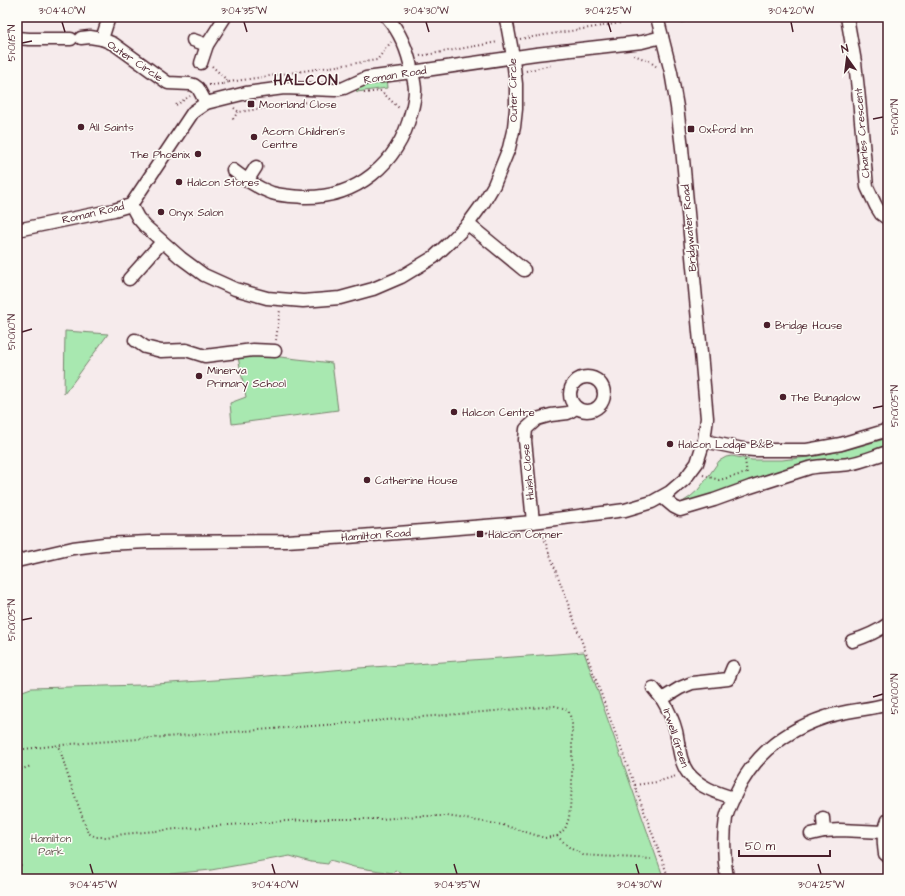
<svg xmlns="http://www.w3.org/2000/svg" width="905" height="896" viewBox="0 0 905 896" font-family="'Architects Daughter',sans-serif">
<rect width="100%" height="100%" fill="#f6ebec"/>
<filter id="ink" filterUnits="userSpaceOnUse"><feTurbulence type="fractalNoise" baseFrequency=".025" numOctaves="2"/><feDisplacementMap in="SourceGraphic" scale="8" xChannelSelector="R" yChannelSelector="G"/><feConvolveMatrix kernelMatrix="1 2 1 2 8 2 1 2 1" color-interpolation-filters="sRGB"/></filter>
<g filter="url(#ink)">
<!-- green -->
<g fill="#a8e8b0" stroke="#79846e">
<polygon points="677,17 705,17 680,23 678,22"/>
<polygon points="386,75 387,88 357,92 354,83"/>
<polygon points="65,331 108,334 74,381 64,394"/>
<polygon points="237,352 332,363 338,410 232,424 230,403 246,397"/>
<polygon points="888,438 888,448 853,459 757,480 681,505 681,503 690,497 698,490 705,481 719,461 726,457 732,456 752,460 782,460 817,456 846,450"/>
<polygon points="584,652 664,879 439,879 406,875 395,870 393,873 354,867 330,860 328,864 311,862 290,856 211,870 170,874 170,879 17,879 17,693 31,688 141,685 244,678 345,669"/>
</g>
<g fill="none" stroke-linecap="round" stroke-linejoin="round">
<!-- minor casing -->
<g stroke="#4a1f2b" stroke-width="15">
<g id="minor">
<polyline points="847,17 855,62 859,99 867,187 876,206 881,214 888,219"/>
<polyline points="17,38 29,39 71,39"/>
<polyline points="81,38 90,37 102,39 114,44 168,83 190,84 194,85 198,88 206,103"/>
<polyline points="102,39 109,17"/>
<polyline points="193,40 207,45"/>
<polyline points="201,63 207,45 225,17"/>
<path d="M233,170C245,179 257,188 272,193C282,196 292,196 302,197C356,199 398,164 411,113C413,106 415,97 415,90C415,84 413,77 412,72C408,51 401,33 387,17"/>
<polyline points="247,181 256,167"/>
<polyline points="131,205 138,218 145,226 181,258 204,275 235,289 267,298 303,301 340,298 373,289 401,277 434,257 452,240 468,224 484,202 494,185 509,148 514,127 516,109 516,84 512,51 507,24 505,17"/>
<polyline points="468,224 524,270"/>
<polyline points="17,230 114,210 131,205 193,112 206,103 246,93 284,88 335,90 344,88 366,78 412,72 536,54 642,42 662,37"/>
<polyline points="129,279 162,242"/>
<polyline points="135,340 145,347 161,351 186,350 205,356 253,350 275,351"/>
<circle cx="587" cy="394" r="17"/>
<polyline points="704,441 743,449 754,450 807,450 841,444 888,430"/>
<path d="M662,497L674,507L680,510L714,500L750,487L809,468C822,465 836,466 849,464C862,462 875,456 888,452"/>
<polyline points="533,522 525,440 526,429 537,419 551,415 568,413 576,408"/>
<polyline points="17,561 73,548 104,544 149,542 286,541 348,537 533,522 625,510 652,502 670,492 685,479 697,463 704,441 707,418 682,148 677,107 671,72 657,17"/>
<path d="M852,641C865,637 877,632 888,624"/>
<path d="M733,667L728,679L692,683L680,688L662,699C668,709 673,719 676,731C679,744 679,761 688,773C699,787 717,793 734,798"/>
<polyline points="653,688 662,699"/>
<polyline points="823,818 824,831"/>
<polyline points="811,834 824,831 840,830 884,832"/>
<path d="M885,854C883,840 883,833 888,820"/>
<path d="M727,879C724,860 723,838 726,818C728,810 732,801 736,793C754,755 786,730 826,717C846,710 868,710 888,704"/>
</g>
</g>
<!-- path -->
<g stroke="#4a1f2b" stroke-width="2" stroke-dasharray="1 3" stroke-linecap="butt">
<polyline points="520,39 621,23 637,17"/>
<polyline points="634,55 649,61 657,67"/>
<polyline points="420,56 498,42"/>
<polyline points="212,66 229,82 223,84 223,86"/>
<polyline points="526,71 551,65"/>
<polyline points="229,82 377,60 391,42"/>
<polyline points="209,85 222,84"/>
<polyline points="364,93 381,91 400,109"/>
<polyline points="176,105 190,96"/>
<polyline points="234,108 239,112 306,102"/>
<polyline points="233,119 238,112"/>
<polyline points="276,340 280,310"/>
<polyline points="745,460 747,474"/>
<polyline points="703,475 719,480 747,473"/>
<polyline points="542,533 669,879"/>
<path d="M24,749L71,744L325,725L555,706C569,709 569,710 572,724V787L569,818L565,829L557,836L545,838L503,825L447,816H418L382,819H323L268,822L177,829L124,834L106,837H96L88,833L68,776L61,753L58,746"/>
<polyline points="17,771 31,766"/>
<polyline points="635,785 657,782 676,776"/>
<polyline points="557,836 570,848 583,855 651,859"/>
<polyline points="17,854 21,863 19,872 17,873"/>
<polyline points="886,865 888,874"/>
<polyline points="19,873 22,879"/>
</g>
<!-- minor -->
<use href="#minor" stroke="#fdfcf7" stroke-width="12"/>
</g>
</g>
<!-- ticks -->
<path fill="none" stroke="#4a1f2b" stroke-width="1.5" d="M62,22L65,32M244,22L247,32M426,22L429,32M608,22L611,32M791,22L793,32M22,43L32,41M873,119L883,117M22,332L32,329M873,408L883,406M22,620L32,618M873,697L883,694M90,864L93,874M272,864L275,874M454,864L457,874M636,864L639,874M818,864L821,874"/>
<!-- markers -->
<g fill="#4a1f2b" stroke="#fdfcf7" stroke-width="1.5">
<rect x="247" y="100" width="8" height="8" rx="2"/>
<circle cx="81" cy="127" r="4"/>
<rect x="687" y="125" width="8" height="8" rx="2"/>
<circle cx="254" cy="137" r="4"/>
<circle cx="198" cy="154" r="4"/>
<circle cx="179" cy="182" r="4"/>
<circle cx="161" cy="212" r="4"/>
<circle cx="767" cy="325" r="4"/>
<circle cx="199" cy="376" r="4"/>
<circle cx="783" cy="397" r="4"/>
<circle cx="454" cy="412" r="4"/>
<circle cx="670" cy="444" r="4"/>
<circle cx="367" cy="480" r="4"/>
<rect x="476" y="530" width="8" height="8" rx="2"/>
</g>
<g text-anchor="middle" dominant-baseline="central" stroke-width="3" stroke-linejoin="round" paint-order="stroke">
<!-- street labels -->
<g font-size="11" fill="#4a1f2b" stroke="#fdfcf7">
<text transform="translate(135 61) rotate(34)">Outer Circle</text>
<text transform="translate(395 75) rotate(-9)">Roman Road</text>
<text transform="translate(513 90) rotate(-91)">Outer Circle</text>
<text transform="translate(862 133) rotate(-95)">Charles Crescent</text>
<text transform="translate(93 213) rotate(-13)">Roman Road</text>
<text transform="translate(689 228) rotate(-95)">Bridgwater Road</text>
<text transform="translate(528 472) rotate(-95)">Huish Close</text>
<text transform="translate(376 535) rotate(-4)">Hamilton Road</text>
<text transform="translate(676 738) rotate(72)">Irwell Green</text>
</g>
<!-- poi labels -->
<g font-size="11" fill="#4a1f2b" stroke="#fdfcf7" text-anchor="start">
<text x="259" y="104">Moorland Close</text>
<text x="89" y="127">All Saints</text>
<text x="699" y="129">Oxford Inn</text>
<text x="262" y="131">Acorn Children's<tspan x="262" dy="13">Centre</tspan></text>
<text x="190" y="154" text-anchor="end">The Phoenix</text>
<text x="187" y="182">Halcon Stores</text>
<text x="169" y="212">Onyx Salon</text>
<text x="775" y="325">Bridge House</text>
<text x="207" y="370">Minerva<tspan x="207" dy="13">Primary School</tspan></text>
<text x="791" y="397">The Bungalow</text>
<text x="462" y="412">Halcon Centre</text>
<text x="678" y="444">Halcon Lodge B&amp;B</text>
<text x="375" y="480">Catherine House</text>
<text x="488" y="534">Halcon Corner</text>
</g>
<!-- park labels -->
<g font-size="11" fill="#62514c" stroke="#fdfcf7">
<text x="51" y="838">Hamilton<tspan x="51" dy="13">Park</tspan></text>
</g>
<!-- district labels -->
<g font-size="15" font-weight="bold" letter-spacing="1" fill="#4a1f2b" stroke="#fdfcf7">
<text x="306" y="80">HALCON</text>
</g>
</g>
<!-- margin -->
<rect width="905" height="896" fill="none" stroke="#fdfcf7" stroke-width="44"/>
<!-- north arrow -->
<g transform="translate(847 58) rotate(346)" stroke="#fdfcf7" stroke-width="3" paint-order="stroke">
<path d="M0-3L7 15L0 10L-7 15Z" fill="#4a1f2b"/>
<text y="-6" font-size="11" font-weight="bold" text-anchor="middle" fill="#4a1f2b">N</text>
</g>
<!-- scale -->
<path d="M739 850v6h91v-6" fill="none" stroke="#4a1f2b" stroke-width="2"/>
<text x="745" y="850" font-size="12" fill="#4a1f2b" stroke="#fdfcf7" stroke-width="3" paint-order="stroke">50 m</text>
<rect x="22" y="22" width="861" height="852" fill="none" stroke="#4a1f2b" stroke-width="1.5"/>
<g font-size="10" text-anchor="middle" fill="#4a1f2b">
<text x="62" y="14">3°04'40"W</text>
<text x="244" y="14">3°04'35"W</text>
<text x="426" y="14">3°04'30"W</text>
<text x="608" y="14">3°04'25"W</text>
<text x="791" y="14">3°04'20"W</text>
<text transform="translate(11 43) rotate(-90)" y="4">51°01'15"N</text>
<text transform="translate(894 117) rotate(-90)" y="4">51°01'10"N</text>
<text transform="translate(11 332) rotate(-90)" y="4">51°01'10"N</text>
<text transform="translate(894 406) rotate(-90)" y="4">51°01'05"N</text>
<text transform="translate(11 620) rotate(-90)" y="4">51°01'05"N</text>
<text transform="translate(894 694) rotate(-90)" y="4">51°01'00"N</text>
<text x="93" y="888">3°04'45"W</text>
<text x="275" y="888">3°04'40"W</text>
<text x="457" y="888">3°04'35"W</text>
<text x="639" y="888">3°04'30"W</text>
<text x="821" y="888">3°04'25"W</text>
</g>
</svg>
